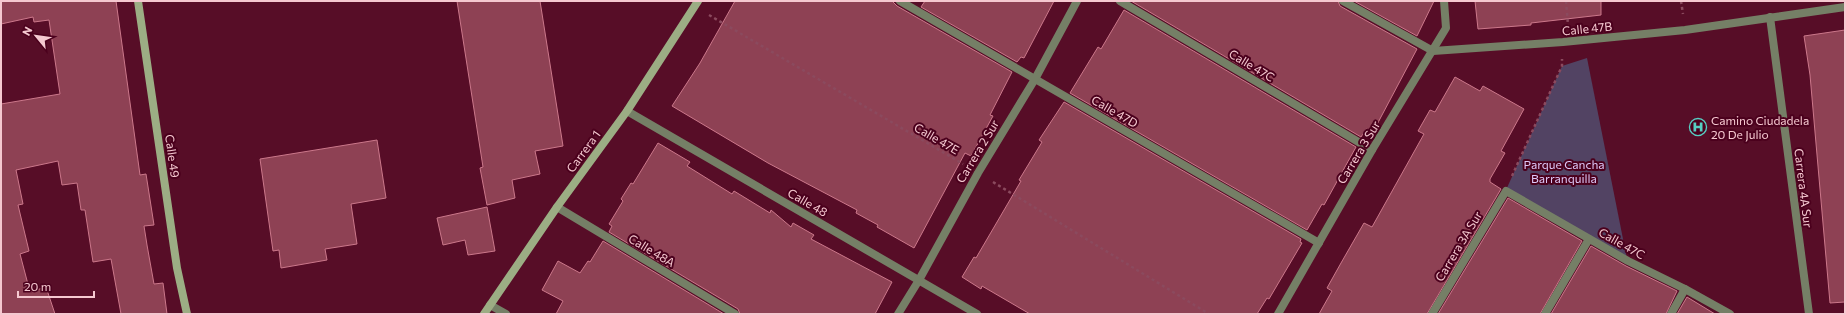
<svg xmlns="http://www.w3.org/2000/svg" width="1846" height="315" viewBox="0 0 1846 315" font-family="Commissioner,sans-serif">
<rect width="100%" height="100%" fill="#570d27"/>
<!-- green -->
<polygon fill="#524363" points="1587,58 1627,259 1506,190 1562,66"/>
<!-- building -->
<g fill="#8e4154" stroke="#cc788b">
<polygon points="1,1 116,1 140,175 146,174 154,225 144,226 147,245 154,284 163,283 167,314 121,314 111,259 93,262 85,210 81,210 77,183 62,185 58,161 16,170 23,204 18,205 29,251 20,254 30,292 46,287 55,314 1,314 1,104 60,94 49,20 34,22 33,17 1,24"/>
<polygon points="457,1 540,1 563,146 535,151 540,174 512,180 515,198 487,205 480,168 483,167"/>
<polygon points="735,1 892,1 897,6 1012,72 990,115 993,116 971,156 965,153 914,248 877,227 878,225 856,213 857,210 768,163 672,106 700,63"/>
<polygon points="925,1 1054,1 1024,58 1021,57 1017,62 921,7"/>
<polygon points="1131,1 1338,1 1340,6 1417,49 1373,132 1366,129 1361,137"/>
<polygon points="1354,1 1434,1 1417,36"/>
<polygon points="1475,1 1601,1 1601,15 1531,23 1531,25 1478,29"/>
<polygon points="1124,10 1356,147 1324,205 1322,204 1307,230 1070,93 1098,47 1101,49"/>
<polygon points="1845,30 1845,302 1830,303 1810,75 1804,36"/>
<polygon points="1455,77 1480,91 1483,86 1524,109 1501,151 1505,153 1490,179 1490,182 1501,189 1427,314 1319,314 1332,291 1327,288 1341,263 1364,223 1372,227 1424,134 1418,131 1430,110 1435,112"/>
<polygon points="1064,102 1301,239 1300,242 1302,243 1269,299 1267,298 1257,314 1030,314 982,286 981,289 962,277 974,257 976,258 1021,181 1019,180 1042,142 1039,140"/>
<polygon points="377,140 386,198 351,204 357,244 325,249 327,260 281,268 279,250 273,251 260,159"/>
<polygon points="658,143 690,162 687,166 732,194 734,191 770,213 771,210 791,227 793,223 814,235 811,239 892,282 875,314 740,314 738,309 609,232 612,226 609,224 623,201 621,199 631,183 633,184"/>
<polygon points="1508,198 1582,241 1540,314 1438,314"/>
<polygon points="487,207 495,251 468,255 465,240 443,245 437,218"/>
<polygon points="603,241 724,314 556,314 563,301 542,290 558,261 580,273 588,261 590,262"/>
<polygon points="1591,246 1626,266 1677,291 1666,314 1551,314"/>
<polygon points="1687,297 1715,314 1677,314"/>
</g>
<g fill="none" stroke-linecap="round" stroke-linejoin="round">
<!-- path -->
<g stroke="#8b4a5e" stroke-width="2.5" stroke-dasharray="3 3" stroke-linecap="butt">
<polyline points="1566,1 1568,25"/>
<polyline points="1681,1 1683,14"/>
<polyline points="709,15 963,164"/>
<polyline points="1512,176 1562,66 1562,59"/>
<polyline points="993,182 1209,314"/>
</g>
<!-- lane -->
<g stroke="#757f66" stroke-width="8">
<polyline points="1770,17 1809,314"/>
<polyline points="1432,314 1506,191 1628,261 1685,289 1730,314"/>
<polyline points="1545,314 1589,239"/>
<polyline points="1671,314 1685,289"/>
</g>
<!-- street -->
<g stroke="#757f66" stroke-width="8">
<polyline points="900,1 1319,243"/>
<polyline points="1120,1 1372,150"/>
<polyline points="1343,1 1433,51 1563,42 1685,30 1845,7"/>
<polyline points="627,111 977,314"/>
<polyline points="557,207 735,314"/>
<polyline points="490,305 506,314"/>
<polyline points="898,314 919,280 978,173 1035,79 1077,1"/>
<polyline points="1278,314 1372,150 1446,28 1444,1"/>
</g>
<!-- secondary -->
<g stroke="#9cad84" stroke-width="8">
<polyline points="138,1 177,268 187,314"/>
<polyline points="484,314 557,207 627,111 698,1"/>
</g>
</g>
<!-- icons -->
<defs>
<g id="hospital-ring" transform="scale(0.9)"><circle r="9.5" fill="#4b001d" stroke="#57cec2" stroke-width="1.5"/><path d="M-5-5h3v3.5h4V-5h3V5h-3V1.5h-4V5h-3Z" fill="#57cec2"/></g>
</defs>
<g fill-rule="evenodd">
<use href="#hospital-ring" x="1698" y="127"/>
</g>
<g text-anchor="middle" dominant-baseline="central" stroke-width="4" stroke-linejoin="round" paint-order="stroke">
<!-- street labels -->
<g font-size="12" fill="#f5c8d0" stroke="#4b001d">
<text transform="translate(1587 28) rotate(-6)">Calle 47B</text>
<text transform="translate(1252 65) rotate(31)">Calle 47C</text>
<text transform="translate(1115 111) rotate(30)">Calle 47D</text>
<text transform="translate(937 138) rotate(30)">Calle 47E</text>
<text transform="translate(583 151) rotate(-54)">Carrera 1</text>
<text transform="translate(977 151) rotate(-59)">Carrera 2 Sur</text>
<text transform="translate(1358 152) rotate(-59)">Carrera 3 Sur</text>
<text transform="translate(173 156) rotate(82)">Calle 49</text>
<text transform="translate(1804 188) rotate(83)">Carrera 4A Sur</text>
<text transform="translate(808 202) rotate(30)">Calle 48</text>
<text transform="translate(1622 243) rotate(29)">Calle 47C</text>
<text transform="translate(1458 246) rotate(-59)">Carrera 3A Sur</text>
<text transform="translate(652 250) rotate(31)">Calle 48A</text>
</g>
<!-- poi labels -->
<g font-size="12" fill="#f5c8d0" stroke="#4b001d" text-anchor="start">
<text x="1711" y="120">Camino Ciudadela<tspan x="1711" dy="14">20 De Julio</tspan></text>
</g>
<!-- park labels -->
<g font-size="12" fill="#dfc9fa" stroke="#4b001d">
<text x="1564" y="164">Parque Cancha<tspan x="1564" dy="14">Barranquilla</tspan></text>
</g>
</g>
<!-- border -->
<rect width="1846" height="315" fill="none" stroke="#f5c8d0" stroke-width="4"/>
<!-- north arrow -->
<g transform="translate(36 36) rotate(299)" stroke="#4b001d" stroke-width="3" paint-order="stroke">
<path d="M0-3L7 15L0 10L-7 15Z" fill="#f5c8d0"/>
<text y="-6" font-size="11" font-weight="bold" text-anchor="middle" fill="#f5c8d0">N</text>
</g>
<!-- scale -->
<path d="M18 291v6h76v-6" fill="none" stroke="#f5c8d0" stroke-width="2"/>
<text x="24" y="291" font-size="12" fill="#f5c8d0" stroke="#4b001d" stroke-width="3" paint-order="stroke">20 m</text>
</svg>
